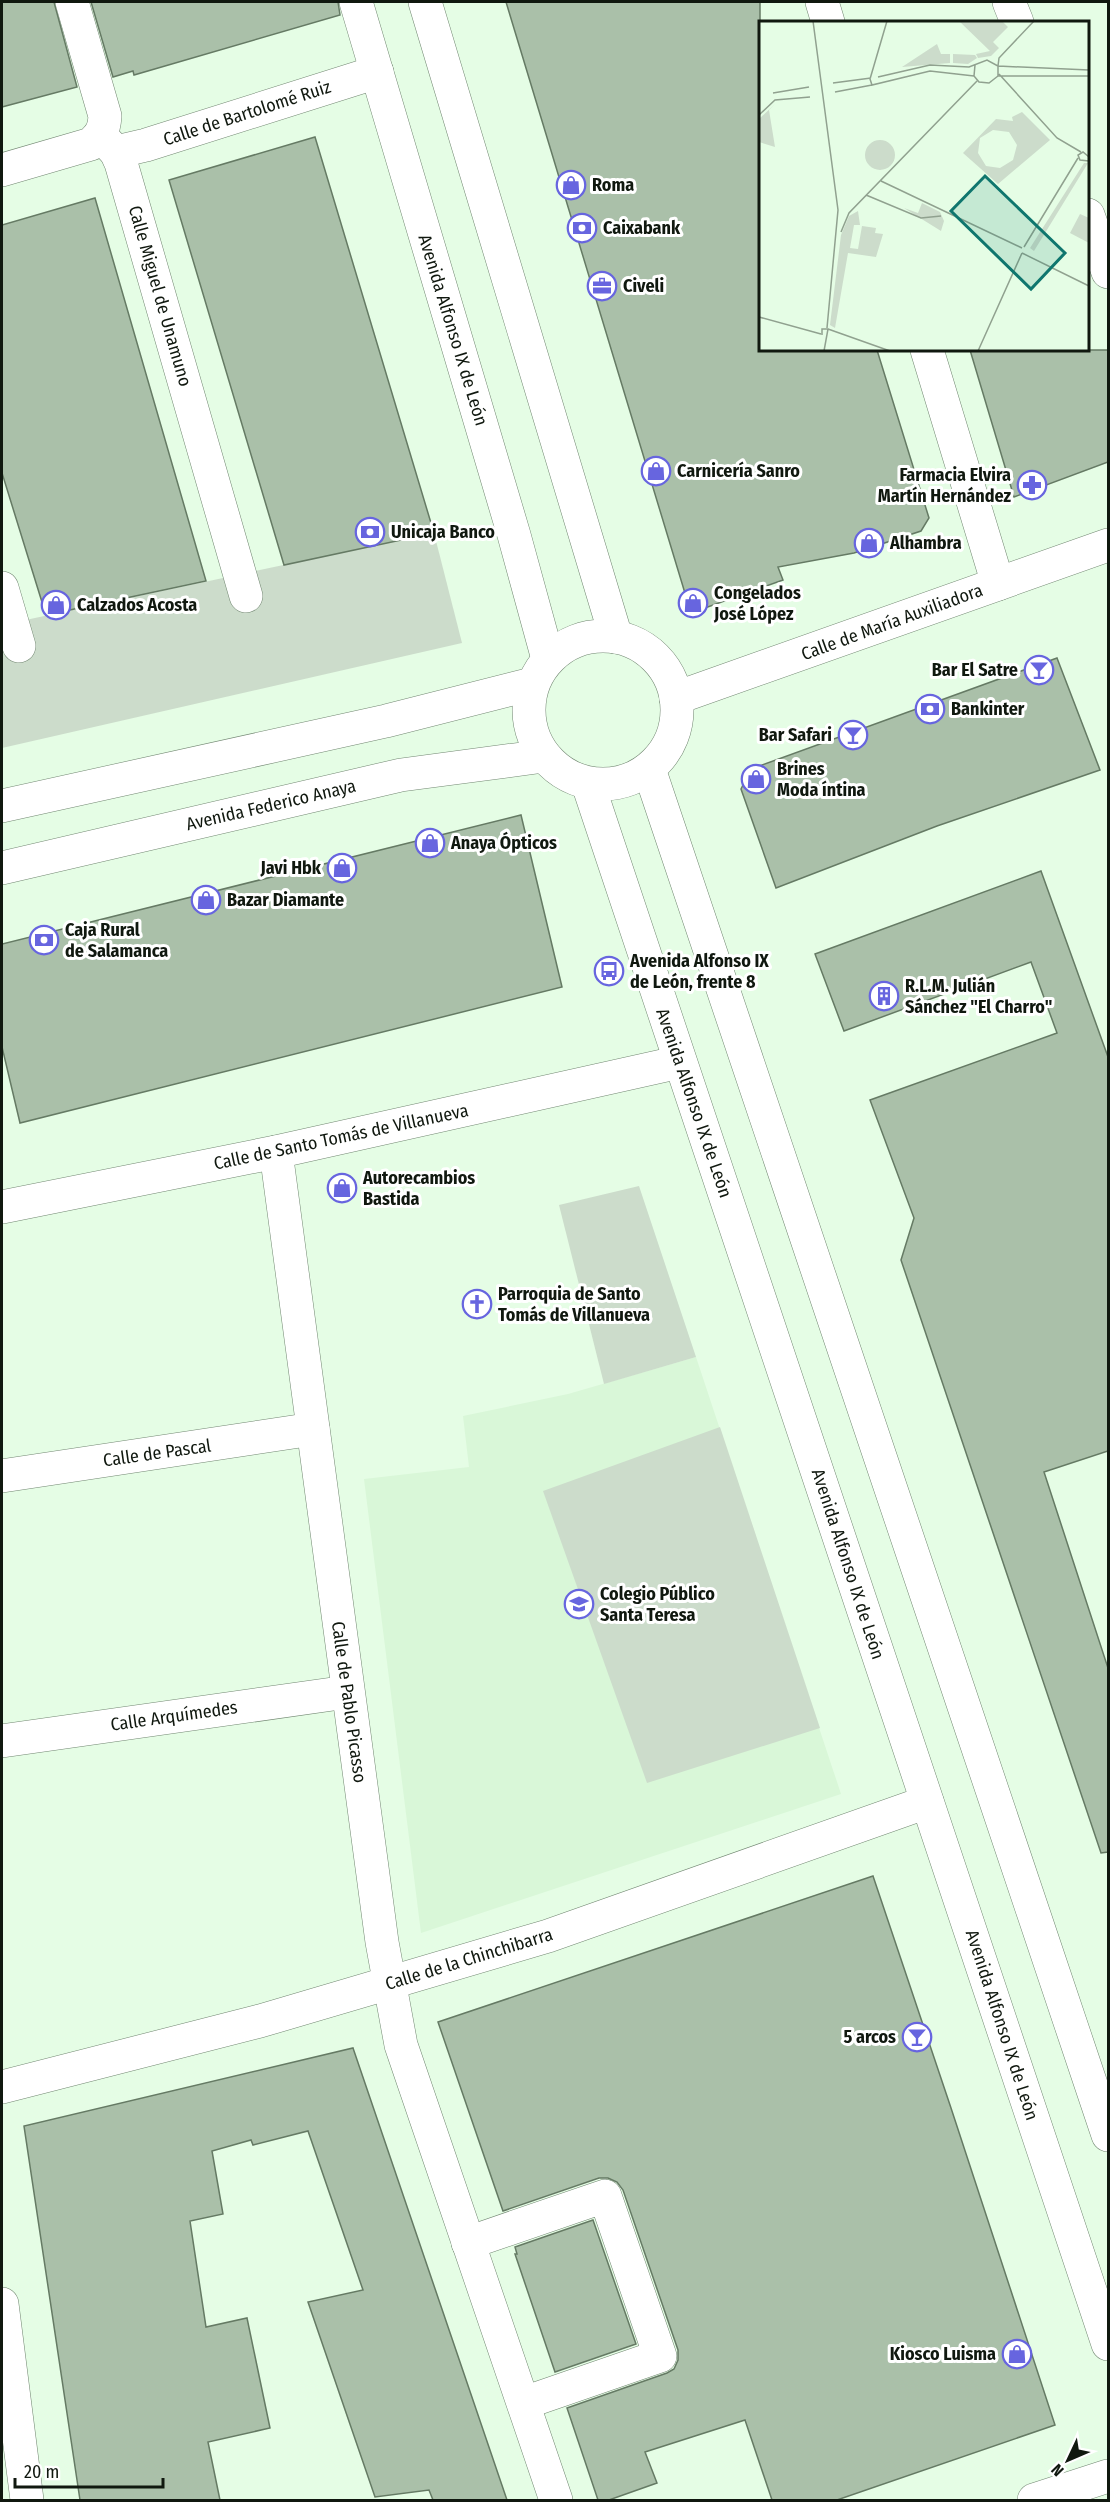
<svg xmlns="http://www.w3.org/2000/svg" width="1110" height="2502" viewBox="0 0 1110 2502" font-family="'Fira Sans Condensed',sans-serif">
<rect width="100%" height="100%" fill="#e5fde5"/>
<!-- built -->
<polygon fill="#d9f7d8" points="696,1357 841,1794 421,1933 364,1479 469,1467 463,1416 568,1394"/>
<!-- green -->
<g fill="#ccdccb">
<polygon points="434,533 462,643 2,748 2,625"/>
<polygon points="639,1186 696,1357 604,1384 559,1205"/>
<polygon points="720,1427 820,1728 647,1783 543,1491"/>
</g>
<!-- building -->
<g fill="#aac0a9" stroke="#657a64" stroke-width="1.5">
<polygon points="2,2 54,2 77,87 2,107"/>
<polygon points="91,2 338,2 340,15 134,75 133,71 113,77"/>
<polygon points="506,2 760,2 760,350 877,350 929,518 921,531 854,553 778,567 783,580 691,613"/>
<polygon points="315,137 434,533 284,565 169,180"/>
<polygon points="95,198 206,581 46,615 2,473 2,225"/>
<polygon points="970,350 1108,350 1108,462 1014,497"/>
<polygon points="1057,658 1100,770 937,826 776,888 741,789 751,769"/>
<polygon points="521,815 562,987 20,1123 2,1047 2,944"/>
<polygon points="1041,871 1108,1057 1108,1451 1044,1472 1108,1668 1108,1852 1101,1853 901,1260 914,1218 870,1100 1057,1033 1031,962 844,1031 815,954"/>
<polygon points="873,1876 951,2108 1055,2425 837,2500 772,2500 745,2420 645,2452 657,2483 609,2500 598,2500 567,2408 667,2373 674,2369 678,2360 678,2350 623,2190 617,2182 608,2178 599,2178 503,2211 438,2022"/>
<polygon points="353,2048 507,2500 433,2500 429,2490 375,2497 308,2302 363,2290 308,2131 253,2145 251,2140 212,2151 223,2214 190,2221 206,2327 247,2318 270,2428 208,2442 220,2500 80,2500 24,2126"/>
<polygon points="593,2220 636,2344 555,2372 515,2254 517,2254 515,2247"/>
</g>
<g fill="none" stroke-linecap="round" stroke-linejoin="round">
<!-- pedestrian casing -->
<g stroke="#728772" stroke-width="34">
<g id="pedestrian">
<polyline points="101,136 116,152 121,163 246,596"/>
<polyline points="116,152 146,145 377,72"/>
<polyline points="2,588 19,646"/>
<polyline points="2,1741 347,1692"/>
</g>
</g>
<!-- minor casing -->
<g stroke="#728772" stroke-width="34">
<g id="minor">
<polyline points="822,2 828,22"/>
<polyline points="1009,2 1017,22"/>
<path d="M2,170L91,144C101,135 104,130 105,116L72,2"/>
<polyline points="1088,215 1108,272"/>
<polyline points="927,350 998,584"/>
<polyline points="276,1152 382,1942 401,2045 556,2500"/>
<polyline points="2,1207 276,1152 680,1062"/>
<polyline points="2,1476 313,1429"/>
<polyline points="2,2087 260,2021 548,1936 927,1802"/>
<polyline points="468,2243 605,2196 660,2356 524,2403"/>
<polyline points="2,2304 27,2500"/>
<polyline points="1034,2500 1108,2476"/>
</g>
</g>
<!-- secondary casing -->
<g stroke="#728772" stroke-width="34">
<g id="secondary">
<polyline points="356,2 514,535 548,659"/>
<polyline points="425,2 616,637"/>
<polyline points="649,769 1108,2135"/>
<polyline points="588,784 1108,2344"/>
</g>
</g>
<!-- primary casing -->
<g stroke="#728772" stroke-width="34">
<g id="primary">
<circle cx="603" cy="710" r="74"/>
<polyline points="676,698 1108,545"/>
<polyline points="2,806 386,721 532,684"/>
<polyline points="2,868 401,775 544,756"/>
</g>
</g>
<!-- pedestrian -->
<use href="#pedestrian" stroke="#fff" stroke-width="33"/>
<!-- minor -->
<use href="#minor" stroke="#fff" stroke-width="33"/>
<!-- secondary -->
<use href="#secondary" stroke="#fff" stroke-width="33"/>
<!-- primary -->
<use href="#primary" stroke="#fff" stroke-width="33"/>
</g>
<!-- icons -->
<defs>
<g id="shop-ring" transform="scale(1.5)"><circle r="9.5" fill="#fff" stroke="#6765df" stroke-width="1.5"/><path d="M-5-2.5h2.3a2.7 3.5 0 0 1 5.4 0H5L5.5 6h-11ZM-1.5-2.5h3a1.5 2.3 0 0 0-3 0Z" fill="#6765df"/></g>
<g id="bank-ring" transform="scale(1.5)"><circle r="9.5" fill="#fff" stroke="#6765df" stroke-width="1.5"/><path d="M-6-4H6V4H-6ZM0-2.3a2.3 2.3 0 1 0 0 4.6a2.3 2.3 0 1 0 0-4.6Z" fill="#6765df"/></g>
<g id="office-ring" transform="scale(1.5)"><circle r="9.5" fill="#fff" stroke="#6765df" stroke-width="1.5"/><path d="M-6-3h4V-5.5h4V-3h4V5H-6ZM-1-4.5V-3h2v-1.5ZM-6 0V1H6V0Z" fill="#6765df"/></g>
<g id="pharmacy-ring" transform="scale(1.5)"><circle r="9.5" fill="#fff" stroke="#6765df" stroke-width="1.5"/><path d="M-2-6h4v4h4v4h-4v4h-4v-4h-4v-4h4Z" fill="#6765df"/></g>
<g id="bar-ring" transform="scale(1.5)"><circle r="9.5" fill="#fff" stroke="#6765df" stroke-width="1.5"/><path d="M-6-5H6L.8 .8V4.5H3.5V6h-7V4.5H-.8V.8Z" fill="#6765df"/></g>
<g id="bus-ring" transform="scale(1.5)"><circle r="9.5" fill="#fff" stroke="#6765df" stroke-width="1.5"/><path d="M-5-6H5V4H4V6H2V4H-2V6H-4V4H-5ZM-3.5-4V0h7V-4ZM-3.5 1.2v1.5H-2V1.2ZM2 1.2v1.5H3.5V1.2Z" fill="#6765df"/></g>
<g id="building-ring" transform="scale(1.5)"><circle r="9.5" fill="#fff" stroke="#6765df" stroke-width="1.5"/><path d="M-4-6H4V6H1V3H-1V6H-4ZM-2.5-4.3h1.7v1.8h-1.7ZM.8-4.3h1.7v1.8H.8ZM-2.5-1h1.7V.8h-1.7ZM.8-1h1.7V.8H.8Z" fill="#6765df"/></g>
<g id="church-ring" transform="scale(1.5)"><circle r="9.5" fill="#fff" stroke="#6765df" stroke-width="1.5"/><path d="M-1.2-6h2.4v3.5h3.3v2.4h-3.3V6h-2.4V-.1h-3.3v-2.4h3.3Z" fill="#6765df"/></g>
<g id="school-ring" transform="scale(1.5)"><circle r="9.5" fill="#fff" stroke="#6765df" stroke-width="1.5"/><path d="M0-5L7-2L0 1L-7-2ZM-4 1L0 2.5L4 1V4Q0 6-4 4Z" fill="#6765df"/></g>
</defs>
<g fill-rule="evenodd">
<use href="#shop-ring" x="571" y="185"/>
<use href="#bank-ring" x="582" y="228"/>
<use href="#office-ring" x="602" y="286"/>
<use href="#shop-ring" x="656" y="471"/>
<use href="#pharmacy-ring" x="1032" y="485"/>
<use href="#bank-ring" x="370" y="532"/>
<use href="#shop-ring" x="869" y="543"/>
<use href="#shop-ring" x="693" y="603"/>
<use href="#shop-ring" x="56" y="605"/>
<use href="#bar-ring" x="1039" y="670"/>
<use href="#bank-ring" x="930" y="709"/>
<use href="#bar-ring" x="853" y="735"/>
<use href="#shop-ring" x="756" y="779"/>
<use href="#shop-ring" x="430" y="843"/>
<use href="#shop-ring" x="342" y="868"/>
<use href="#shop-ring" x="206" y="900"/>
<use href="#bank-ring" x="44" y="940"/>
<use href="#bus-ring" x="609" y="971"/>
<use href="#building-ring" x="884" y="996"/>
<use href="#shop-ring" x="342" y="1188"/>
<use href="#church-ring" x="477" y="1304"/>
<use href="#school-ring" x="579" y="1604"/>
<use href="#bar-ring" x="917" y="2037"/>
<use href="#shop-ring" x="1017" y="2354"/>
</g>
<g text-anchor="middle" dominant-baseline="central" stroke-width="6" stroke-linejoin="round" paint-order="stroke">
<!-- street labels -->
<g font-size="18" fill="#10180f" stroke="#fff">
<text transform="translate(247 113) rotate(-18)">Calle de Bartolomé Ruiz</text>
<text transform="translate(160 296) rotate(74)">Calle Miguel de Unamuno</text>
<text transform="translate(453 330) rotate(73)">Avenida Alfonso IX de León</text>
<text transform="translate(892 622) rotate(-20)">Calle de María Auxiliadora</text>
<text transform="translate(271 805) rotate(-13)">Avenida Federico Anaya</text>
<text transform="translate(694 1103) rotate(71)">Avenida Alfonso IX de León</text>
<text transform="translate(341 1137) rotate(-12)">Calle de Santo Tomás de Villanueva</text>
<text transform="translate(157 1453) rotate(-8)">Calle de Pascal</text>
<text transform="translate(848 1564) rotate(72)">Avenida Alfonso IX de León</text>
<text transform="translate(349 1702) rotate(82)">Calle de Pablo Picasso</text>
<text transform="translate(174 1716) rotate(-8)">Calle Arquímedes</text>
<text transform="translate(469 1959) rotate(-17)">Calle de la Chinchibarra</text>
<text transform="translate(1002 2025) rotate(72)">Avenida Alfonso IX de León</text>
</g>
<!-- poi labels -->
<g font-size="18" font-weight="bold" fill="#10180f" stroke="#fff" text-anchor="start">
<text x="592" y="185">Roma</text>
<text x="603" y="228">Caixabank</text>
<text x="623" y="286">Civeli</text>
<text x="677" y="471">Carnicería Sanro</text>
<text x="1011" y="475" text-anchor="end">Farmacia Elvira<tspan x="1011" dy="21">Martín Hernández</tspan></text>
<text x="391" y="532">Unicaja Banco</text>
<text x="890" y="543">Alhambra</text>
<text x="714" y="593">Congelados<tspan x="714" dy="21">José López</tspan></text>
<text x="77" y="605">Calzados Acosta</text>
<text x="1018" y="670" text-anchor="end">Bar El Satre</text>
<text x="951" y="709">Bankinter</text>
<text x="832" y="735" text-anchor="end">Bar Safari</text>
<text x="777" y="769">Brines<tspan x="777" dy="21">Moda íntina</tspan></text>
<text x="451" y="843">Anaya Ópticos</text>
<text x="321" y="868" text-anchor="end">Javi Hbk</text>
<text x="227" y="900">Bazar Diamante</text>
<text x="65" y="930">Caja Rural<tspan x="65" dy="21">de Salamanca</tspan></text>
<text x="630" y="961">Avenida Alfonso IX<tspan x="630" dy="21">de León, frente 8</tspan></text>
<text x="905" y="986">R.L.M. Julián<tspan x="905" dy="21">Sánchez "El Charro"</tspan></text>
<text x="363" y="1178">Autorecambios<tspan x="363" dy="21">Bastida</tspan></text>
<text x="498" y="1294">Parroquia de Santo<tspan x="498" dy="21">Tomás de Villanueva</tspan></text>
<text x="600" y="1594">Colegio Público<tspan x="600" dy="21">Santa Teresa</tspan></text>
<text x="896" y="2037" text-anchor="end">5 arcos</text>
<text x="996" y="2354" text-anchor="end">Kiosco Luisma</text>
</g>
</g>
<!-- overview -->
<g transform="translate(759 21)">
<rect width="330" height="330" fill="#e5fde5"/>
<path d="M243,0L249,6L234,21L240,27L232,35L219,37L217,33L231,30L201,1ZM178,23L182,33H191V42L143,46ZM194,33L216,34L218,37L209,43L194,42ZM16,83L10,89L16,126L0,121V98ZM263,91L291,119L239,163L204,132L237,98L254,100L253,96ZM234,109L250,111L258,124L254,139L241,147L227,145L219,132L221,117ZM106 134a15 15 0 1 1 30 0a15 15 0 1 1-30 0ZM325,142H329L275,230L271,227ZM163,182L181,191L185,200L182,210L145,187L159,192ZM99,190L101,204H95L91,227L99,228L103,205L117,207L116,212L124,213L117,236L89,232L76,307L71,304L82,214L90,195ZM321,193L330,197V222L311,212Z" fill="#ccdccb" fill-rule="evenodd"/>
<path fill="none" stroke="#90a18f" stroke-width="1.5" d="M54,0L79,189L68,307M128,0L111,58L113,64L171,50L215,55M239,45L330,49M239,45L240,37L275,0M240,53L298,117L322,131M239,55H330M119,56L171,44L210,46L228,39L239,45V55L230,62L220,61L215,55L216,44M74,62L112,57M76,71L113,64M14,72L50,66M0,94L16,79L51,76M330,136L324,131L319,134L321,139L330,140M122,160L263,227M107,174L162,197L182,195M82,211L90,192L218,60M265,226L319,137M263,232L330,265M0,296L62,313M69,308L131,330M63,314V308H69L65,330M219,330L263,232"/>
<path fill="#0f766e" fill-opacity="0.15" stroke="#0f766e" stroke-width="3" d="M226,155L306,232L272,268L192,190Z"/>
<rect width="330" height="330" fill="none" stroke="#10180f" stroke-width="3"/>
</g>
<!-- border -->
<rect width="1110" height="2502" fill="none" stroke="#10180f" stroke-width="6"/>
<!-- north arrow -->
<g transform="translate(1068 2460) rotate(226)" stroke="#ffffff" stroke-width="4.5" paint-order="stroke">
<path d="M0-4.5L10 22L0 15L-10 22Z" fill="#10180f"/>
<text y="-9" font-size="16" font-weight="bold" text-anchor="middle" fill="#10180f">N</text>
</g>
<!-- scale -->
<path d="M15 2478v9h148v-9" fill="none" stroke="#10180f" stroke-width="3"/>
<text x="24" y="2478" font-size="18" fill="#10180f" stroke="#ffffff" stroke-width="4.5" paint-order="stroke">20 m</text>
</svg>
